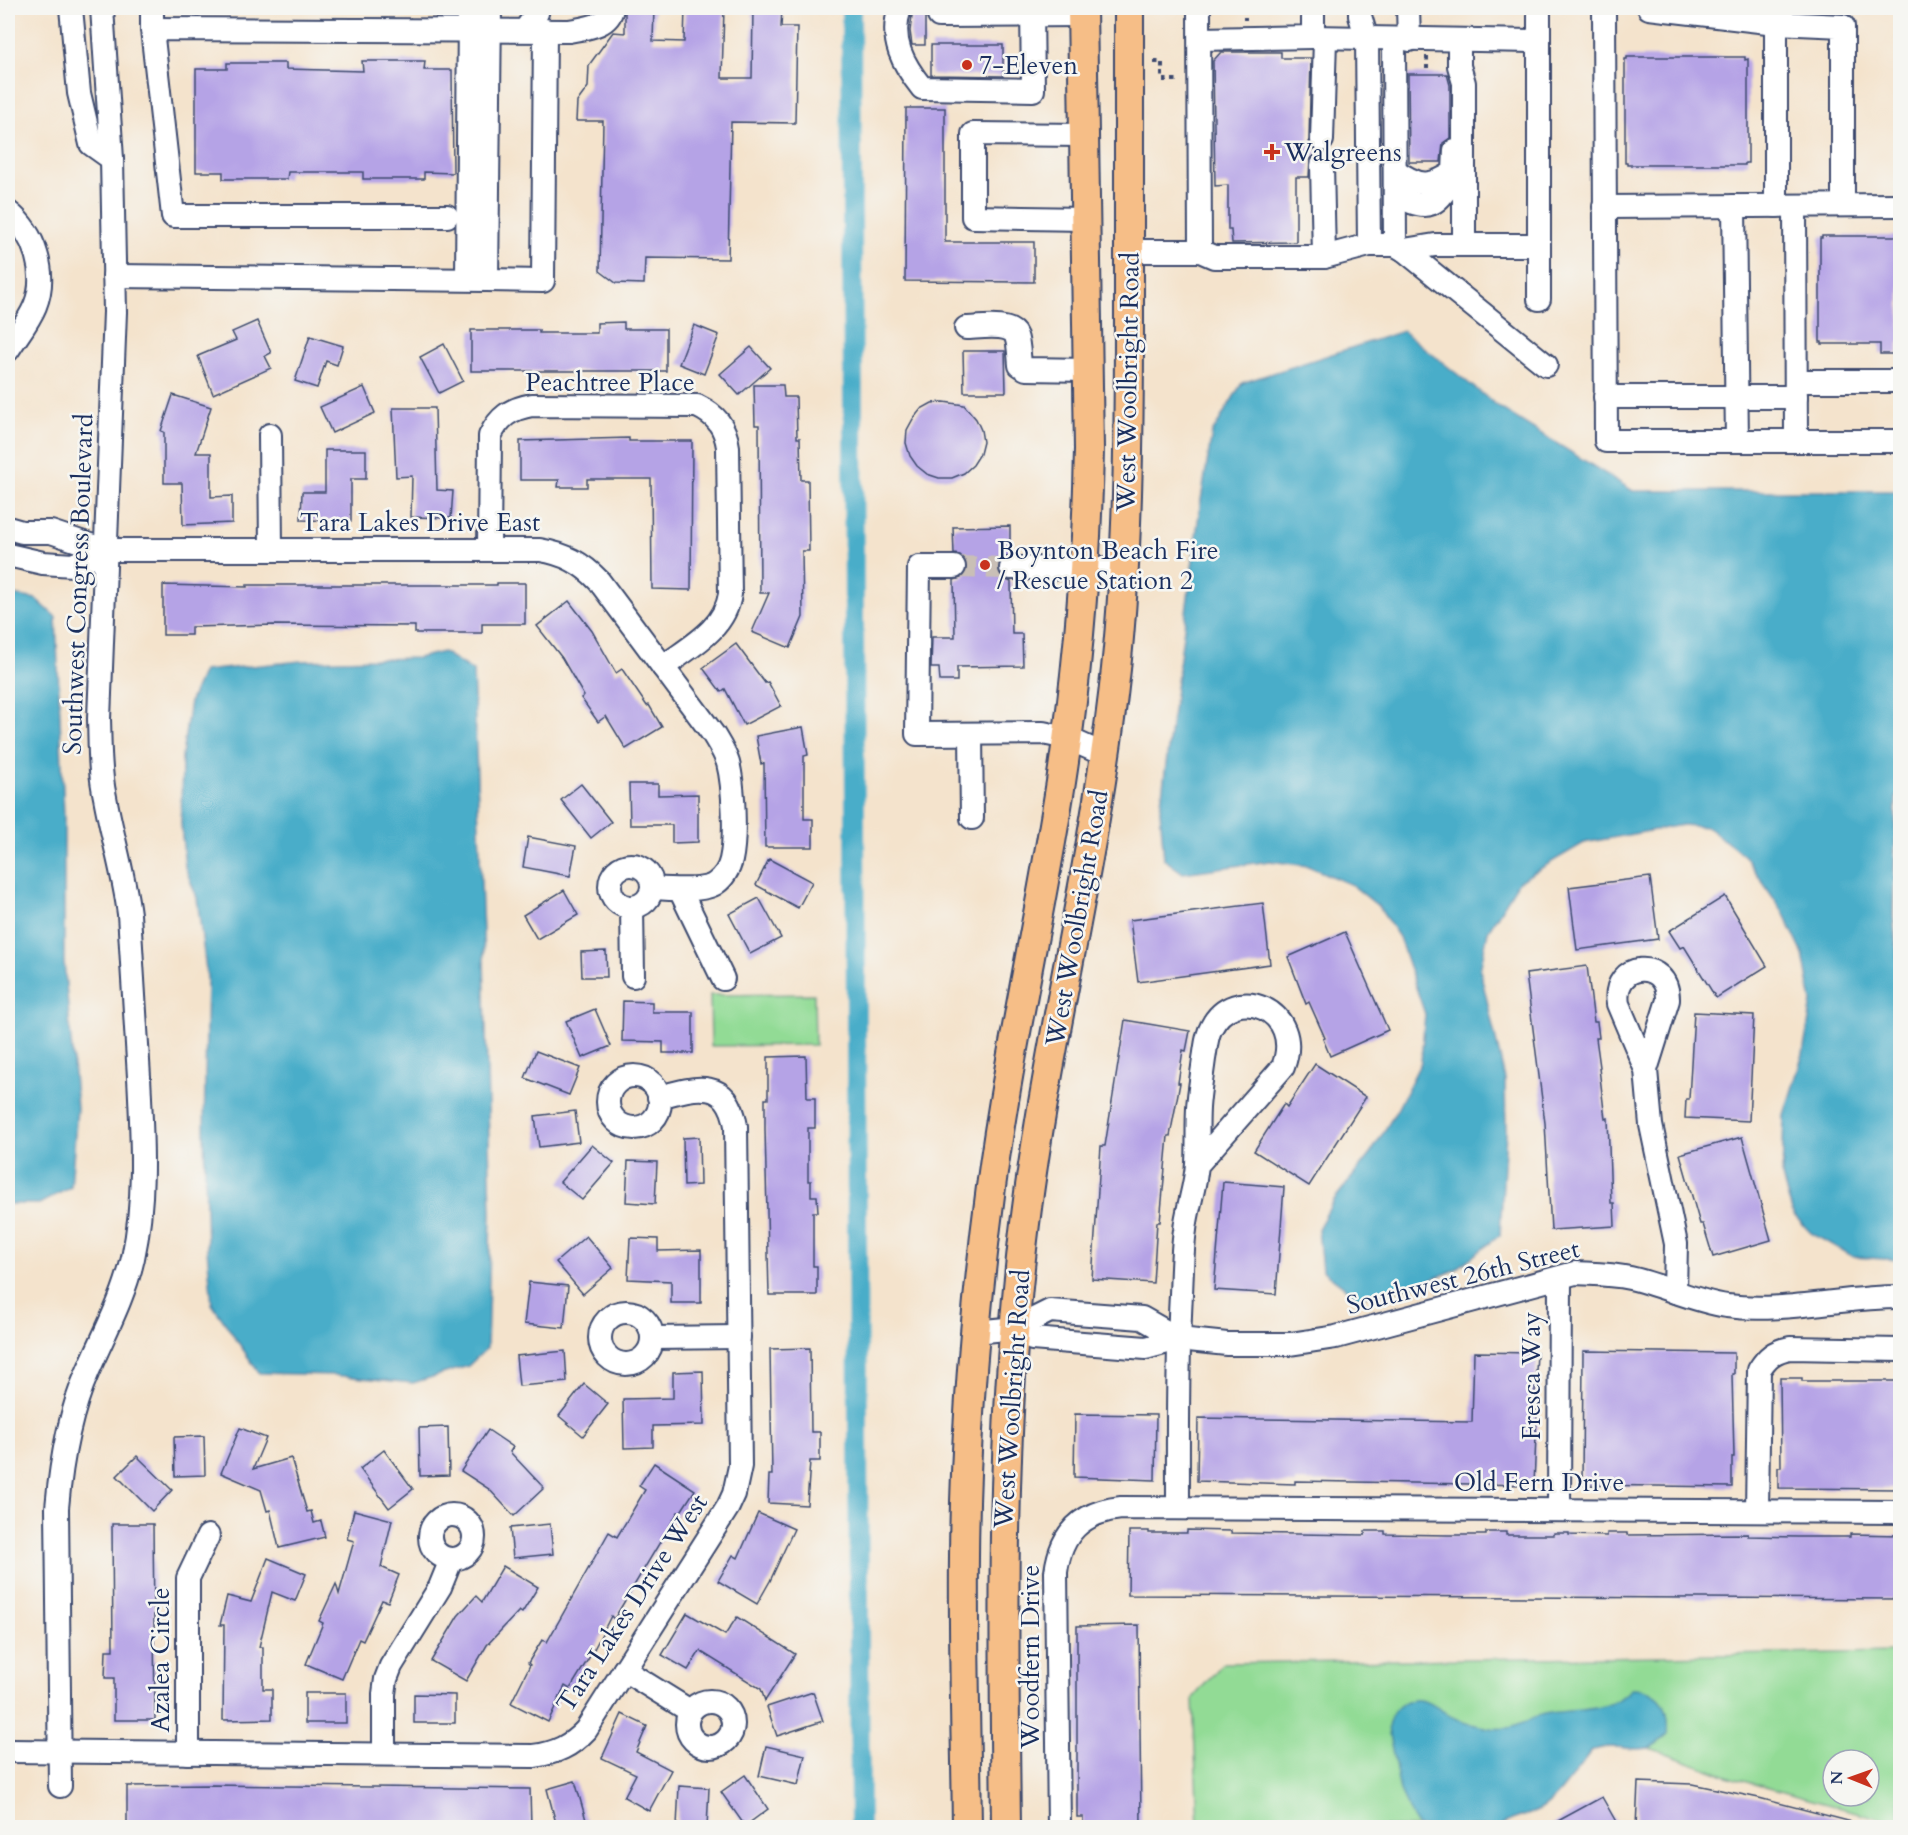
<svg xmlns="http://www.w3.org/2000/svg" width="1908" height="1835" viewBox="0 0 1908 1835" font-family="Cardo,serif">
<rect width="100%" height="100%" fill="#f6f6f2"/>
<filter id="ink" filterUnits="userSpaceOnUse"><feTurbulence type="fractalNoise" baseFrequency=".0167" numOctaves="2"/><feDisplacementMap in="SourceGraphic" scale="12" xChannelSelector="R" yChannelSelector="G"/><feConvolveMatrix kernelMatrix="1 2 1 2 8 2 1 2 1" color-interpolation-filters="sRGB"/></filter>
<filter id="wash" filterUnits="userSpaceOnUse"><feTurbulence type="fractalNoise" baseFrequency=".008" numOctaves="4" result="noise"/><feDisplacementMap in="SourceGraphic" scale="24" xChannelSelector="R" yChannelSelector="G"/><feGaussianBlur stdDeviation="1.35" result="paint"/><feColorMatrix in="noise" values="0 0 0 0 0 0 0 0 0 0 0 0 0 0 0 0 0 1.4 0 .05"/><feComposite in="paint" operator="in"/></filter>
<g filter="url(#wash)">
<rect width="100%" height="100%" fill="#f4e3cc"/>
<!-- green -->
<g fill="#92db95" stroke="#56857a" stroke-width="1.5" fill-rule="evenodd">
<polygon points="814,994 815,1045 711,1046 710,995"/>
<path d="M1900,1652V1824L1732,1778L1650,1748L1609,1747L1596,1749L1591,1752C1579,1767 1557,1800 1541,1809C1527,1817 1511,1817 1498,1827H1198L1193,1698L1223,1663ZM1833,1760H1869V1796H1833Z"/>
</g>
<!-- water -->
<g fill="#49adc9" stroke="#326e94" stroke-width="1.5">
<polygon points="1403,331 1500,408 1633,491 1900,491 1900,789 1896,798 1893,915 1900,984 1900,1260 1853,1257 1811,1233 1793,1214 1782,1177 1784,1115 1803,1054 1812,1002 1803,954 1783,912 1745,856 1707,827 1682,825 1584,843 1519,881 1488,931 1480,970 1505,1079 1506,1131 1500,1235 1455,1270 1417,1285 1358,1297 1322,1270 1318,1229 1334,1200 1371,1153 1397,1110 1421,1062 1425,1014 1399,937 1378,906 1352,885 1308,866 1270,861 1183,873 1164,859 1160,810 1200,506 1212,433 1242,383"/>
<polygon points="8,594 36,599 56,617 64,816 64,962 77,1108 71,1187 39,1204 8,1204"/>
<polygon points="443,652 473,671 484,960 491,1213 487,1348 468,1366 413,1383 333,1375 259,1373 212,1304 207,1249 204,1132 207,978 197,898 185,867 181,824 182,756 190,701 203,671 301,661 418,658"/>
<path d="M1631,1689C1662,1690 1670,1706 1668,1734C1663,1738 1655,1747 1648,1748C1630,1752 1609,1741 1591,1752C1579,1767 1557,1800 1541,1809C1527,1817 1511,1817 1498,1827H1417L1400,1791L1388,1728C1390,1714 1398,1703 1413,1700C1431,1697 1446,1718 1466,1723C1479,1726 1494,1730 1507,1728C1519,1727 1530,1718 1541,1715C1573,1707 1607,1716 1631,1689Z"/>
</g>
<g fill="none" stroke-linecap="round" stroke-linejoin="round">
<!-- canal -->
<polyline stroke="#49adc9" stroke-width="20" points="851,8 860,1828"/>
</g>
<g id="blocks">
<!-- building -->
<g fill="#b5a3e6">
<polygon points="625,8 654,8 653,41 684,42 685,8 724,8 722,78 752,78 753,8 782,8 781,27 797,27 795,123 731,122 728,259 645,258 644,284 616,283 600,271 603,121 576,121 577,102 588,87 589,65 613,32 625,33"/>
<polygon points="913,8 925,8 925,45 912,45 910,31"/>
<polygon points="931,45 1003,45 1003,76 931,75"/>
<polygon points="1221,52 1281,52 1281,58 1311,58 1309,140 1310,147 1318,153 1310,159 1309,177 1296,177 1296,242 1232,243 1231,230 1228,230 1228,185 1215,186 1213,61"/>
<polygon points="1627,57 1745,57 1745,60 1748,59 1748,163 1745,163 1745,165 1627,165 1627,163 1625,163 1625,59 1627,59"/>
<polygon points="362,61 425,61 424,70 452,70 453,173 424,172 424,179 363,179 363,172 288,172 287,179 223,179 223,172 196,172 196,69 227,69 227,63 286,63 286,69 363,71"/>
<polygon points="1408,74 1447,74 1450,85 1450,138 1443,143 1441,162 1409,162"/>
<polygon points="906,108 945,108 945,242 1034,242 1034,282 905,281"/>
<polygon points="1822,236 1900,236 1900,343 1898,343 1898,354 1880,354 1880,344 1822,344 1822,342 1820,342 1820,238 1822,238"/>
<polygon points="257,321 271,353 265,356 271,368 213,394 198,356 236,340 232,332"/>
<polygon points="624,322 624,329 666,329 666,371 471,371 471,330 539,330 539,333 597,333 597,323"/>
<polygon points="694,325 719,335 704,374 679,364"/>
<polygon points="310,336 343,346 337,365 326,361 317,388 295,381"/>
<polygon points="444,344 463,381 439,393 420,357"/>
<polygon points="751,347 770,368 739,395 720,374"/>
<polygon points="963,351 1005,351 1006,392 964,392"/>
<polygon points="754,385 783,385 784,397 796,397 797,438 800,438 801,480 808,480 809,551 802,551 803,617 790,648 752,632 769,593 760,593 759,425 755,425"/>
<polygon points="364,387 375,413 332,433 320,407"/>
<polygon points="173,395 211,407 196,453 211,453 211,497 232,496 232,523 183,525 182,483 164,483 164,432 161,431"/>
<polygon points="944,402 964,405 976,419 981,430 983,442 980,454 973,465 964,473 952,478 939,478 927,474 917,466 910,456 906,443 907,430 913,419 921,409 932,403"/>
<polygon points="393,408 435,408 437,490 453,491 451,518 411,517 412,476 396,477"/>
<polygon points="629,438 629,441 692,441 691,590 652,589 651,479 587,479 587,487 558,487 559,480 520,480 520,441"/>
<polygon points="325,450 366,450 366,479 351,479 351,521 301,520 302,492 325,492"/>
<polygon points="1010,526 1010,555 1000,561 998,568 999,574 1004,579 1011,582 1012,634 1022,634 1023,666 957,667 957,681 940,681 939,668 931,668 932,637 955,637 954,580 961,578 965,574 967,568 965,560 960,555 954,554 953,527"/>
<polygon points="497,583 525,583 525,624 482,624 482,633 415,633 415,626 273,625 191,627 191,635 163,635 163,585 247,587 247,585 497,585"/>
<polygon points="569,601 592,631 616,673 622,669 647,706 649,705 662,727 626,749 606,716 598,722 581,698 584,696 562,658 537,626"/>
<polygon points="736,644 765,683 768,682 781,706 744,725 725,689 721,692 703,668"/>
<polygon points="803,727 808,755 804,756 804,819 813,819 813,847 765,847 764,763 761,764 756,736"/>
<polygon points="581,784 611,822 591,838 561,800"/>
<polygon points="629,784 658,784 658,795 698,794 698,842 672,843 672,825 630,825"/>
<polygon points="528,837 576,846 570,876 523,867"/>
<polygon points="769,859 812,882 798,908 756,885"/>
<polygon points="1650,877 1658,939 1577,950 1569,887"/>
<polygon points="564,890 578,915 537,939 523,915"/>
<polygon points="1725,896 1767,966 1716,998 1684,946 1680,948 1669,931"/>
<polygon points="759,898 781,938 750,954 729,914"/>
<polygon points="1263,903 1270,964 1138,982 1130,920"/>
<polygon points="1345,932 1388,1030 1330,1056 1323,1039 1325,1038 1309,1002 1306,1004 1288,957"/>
<polygon points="606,951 607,977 582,977 581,952"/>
<polygon points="1587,966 1594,1022 1597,1022 1599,1038 1596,1038 1600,1067 1599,1068 1605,1119 1608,1118 1611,1203 1614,1203 1615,1226 1551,1230 1545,1123 1526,974"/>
<polygon points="623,1001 652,1002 652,1012 693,1012 693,1053 663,1053 663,1042 622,1041"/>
<polygon points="595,1009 611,1046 582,1058 566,1021"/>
<polygon points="1694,1012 1754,1015 1749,1121 1685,1118 1686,1099 1689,1099"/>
<polygon points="1125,1020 1190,1031 1186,1051 1183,1050 1178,1083 1180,1083 1170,1136 1168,1136 1160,1222 1157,1222 1153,1283 1092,1279 1101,1146 1105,1146"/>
<polygon points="536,1051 580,1068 569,1095 525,1078"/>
<polygon points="806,1056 807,1098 815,1098 815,1128 808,1128 808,1181 811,1181 811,1196 817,1196 818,1212 813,1212 813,1266 817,1266 817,1295 769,1295 765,1129 765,1099 768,1099 768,1057"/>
<polygon points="1315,1064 1366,1097 1309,1186 1254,1151 1284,1104 1287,1107"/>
<polygon points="575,1111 579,1142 539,1147 535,1116"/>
<polygon points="699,1137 700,1185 684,1186 683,1138"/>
<polygon points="1742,1137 1771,1240 1713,1257 1703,1224 1700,1224 1680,1154"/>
<polygon points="592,1145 614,1163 582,1200 560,1182"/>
<polygon points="628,1161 657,1162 655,1204 626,1202"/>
<polygon points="1223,1182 1284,1187 1276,1294 1214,1290"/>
<polygon points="586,1236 613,1268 583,1294 556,1262"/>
<polygon points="630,1238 658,1239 658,1251 701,1250 701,1303 671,1303 671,1281 628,1279"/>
<polygon points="529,1282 568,1286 564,1328 524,1324"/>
<polygon points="810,1348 811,1432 820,1432 820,1461 810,1461 807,1505 768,1503 769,1475 772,1475 770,1349"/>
<polygon points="565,1351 567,1382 519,1386 516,1356"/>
<polygon points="1583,1351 1734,1353 1734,1374 1732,1374 1734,1457 1732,1457 1732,1487 1582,1485"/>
<polygon points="1474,1352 1537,1353 1534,1410 1537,1410 1534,1485 1295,1481 1295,1484 1197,1481 1198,1418 1472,1422"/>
<polygon points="703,1371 704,1425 653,1426 653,1447 624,1448 623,1399 673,1398 673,1372"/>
<polygon points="1780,1378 1802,1378 1802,1381 1900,1381 1900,1489 1778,1488 1778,1467 1781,1467"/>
<polygon points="584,1384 608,1404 583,1436 559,1416"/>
<polygon points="1075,1414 1156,1415 1155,1480 1074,1477"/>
<polygon points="448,1427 449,1475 420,1476 419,1428"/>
<polygon points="240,1428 266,1438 253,1469 291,1458 307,1512 311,1511 314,1523 321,1521 325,1537 279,1548 270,1510 267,1511 261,1490 221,1473"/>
<polygon points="488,1430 513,1447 510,1452 544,1488 514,1516 489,1489 461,1471"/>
<polygon points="204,1436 205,1475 175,1476 174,1437"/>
<polygon points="384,1450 413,1489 389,1508 360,1469"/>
<polygon points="137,1456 172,1490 152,1511 117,1476"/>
<polygon points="654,1463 695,1490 680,1513 678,1512 614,1619 611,1616 592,1653 570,1689 565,1686 548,1722 511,1703 530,1665 528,1663 542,1640 547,1642 609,1532 617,1537 645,1490 639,1486"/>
<polygon points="354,1510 392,1520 381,1567 399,1575 388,1602 382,1600 363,1641 359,1639 342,1679 306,1664 323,1623 319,1621 336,1584 339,1594 354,1541 347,1539"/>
<polygon points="758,1513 794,1529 770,1581 757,1604 718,1581 733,1555 738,1558"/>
<polygon points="112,1524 153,1524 155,1720 114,1720 114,1678 105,1678 106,1650 113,1650"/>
<polygon points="550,1524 553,1554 513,1558 510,1528"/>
<polygon points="1187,1530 1231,1531 1231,1533 1365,1535 1365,1531 1385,1531 1385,1534 1448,1535 1486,1535 1486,1532 1506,1532 1506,1535 1554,1535 1554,1533 1569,1533 1569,1535 1607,1536 1607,1533 1627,1533 1627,1535 1748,1534 1748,1536 1798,1537 1850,1537 1850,1534 1900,1535 1900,1599 1128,1595 1129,1531 1149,1531 1149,1533 1187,1533"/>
<polygon points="268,1558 306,1574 295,1601 272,1592 259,1647 263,1647 263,1689 272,1689 272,1719 223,1720 224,1625 220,1625 227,1596 251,1602"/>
<polygon points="503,1566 538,1587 522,1613 519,1611 487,1645 466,1681 431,1661 458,1616 476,1596 482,1602"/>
<polygon points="687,1613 725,1635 737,1617 795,1654 765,1701 761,1689 700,1651 688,1670 662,1655"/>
<polygon points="1139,1625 1141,1827 1083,1827 1083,1817 1077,1817 1077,1626"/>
<polygon points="813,1692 823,1721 777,1736 767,1707"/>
<rect x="305" y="1693" width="41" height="30"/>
<polygon points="414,1694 455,1695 455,1723 414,1723"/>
<polygon points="622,1714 647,1726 636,1752 671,1770 649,1811 624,1797 636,1774 602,1758"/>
<polygon points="766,1746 805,1755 798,1785 759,1776"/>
<polygon points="745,1775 768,1809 745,1826 721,1792"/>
<polygon points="575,1781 588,1827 557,1827 547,1789"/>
<polygon points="1638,1782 1692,1784 1759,1798 1852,1822 1851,1827 1636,1827"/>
<polygon points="212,1785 530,1789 531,1827 251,1827 198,1825 198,1827 127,1827 127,1786"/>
<polygon points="679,1786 709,1788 707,1827 677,1826"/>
<polygon points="1602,1797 1619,1827 1547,1827"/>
</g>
</g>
</g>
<g filter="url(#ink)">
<use href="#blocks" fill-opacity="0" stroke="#3c4a6e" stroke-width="1.5"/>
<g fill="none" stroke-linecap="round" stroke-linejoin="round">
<!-- minor-tunnel -->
<polyline stroke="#c9bfb6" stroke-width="22" stroke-dasharray="22 11" stroke-linecap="butt" points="954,567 1011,568"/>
<!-- minor casing -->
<g stroke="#3c4a6e" stroke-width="26">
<g id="minor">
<polyline points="71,8 79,93 91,144 112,159"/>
<polyline points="152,8 152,29"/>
<path d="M900,8C889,40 903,64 922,88L1033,90L1032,8"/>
<polyline points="1199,8 1200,251"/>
<polyline points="1408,8 1409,40"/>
<polyline points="1604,8 1606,441 1900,441"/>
<polyline points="1649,8 1776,23 1843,26 1843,205"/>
<polyline points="1767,12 1776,23 1776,206"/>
<polyline points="939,16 1082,15"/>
<polyline points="525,30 537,13 538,8"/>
<polyline points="1313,37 1539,41"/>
<polyline points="1200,39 1313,37 1313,8"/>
<polyline points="1394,40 1395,245"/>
<polyline points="1459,41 1459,66 1464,83 1464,245"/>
<polyline points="1083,135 973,134 973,217 1085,219"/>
<polyline points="1322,140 1325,39"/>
<polyline points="1322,165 1324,257"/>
<path d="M1395,170C1418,187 1431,188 1454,172L1455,150"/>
<path d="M1395,193C1427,215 1440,206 1454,173"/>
<polyline points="1734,206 1737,441"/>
<polyline points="1795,206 1796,440"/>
<polyline points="1604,207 1900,205"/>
<path d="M8,212C35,233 48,274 35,306C29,321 16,337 8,350"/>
<path d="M447,216H173L152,29L569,31C584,28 609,27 612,8"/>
<polyline points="1369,245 1395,245 1404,250 1546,365"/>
<polyline points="1539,245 1539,299"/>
<polyline points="1404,250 1435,245 1539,245 1539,8"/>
<polyline points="1129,251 1200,251 1214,257 1324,257 1369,245 1367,39 1360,16 1360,8"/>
<polyline points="114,276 487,280 490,8"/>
<polyline points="467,279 469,8"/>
<polyline points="487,280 543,281 545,30"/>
<path d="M966,328C978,328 1011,322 1016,336C1019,344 1019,356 1020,365L1026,369L1088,370"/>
<polyline points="1796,381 1900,381"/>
<polyline points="1605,397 1796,397"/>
<polyline points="270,435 271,550"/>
<path d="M8,528L22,532H51L105,550H540C565,554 582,563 599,581L713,734C719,744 725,753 728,763C734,786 736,838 731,860C729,869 723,878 716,883C705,892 667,889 652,888"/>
<path d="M489,550L490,436C499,417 510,409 532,405L697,406C716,415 725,426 728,447L730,594C725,630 689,647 663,667"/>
<polyline points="8,555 43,563 73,565 105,550"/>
<polyline points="954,567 919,567 917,734 1043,733 1067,738 1105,755"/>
<polyline points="1011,568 1125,569"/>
<polyline points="971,734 972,818"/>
<circle cx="631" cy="886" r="21"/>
<polyline points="680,890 723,979"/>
<polyline points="632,907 633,976"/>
<path d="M1646,1070L1668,1000C1669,957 1611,961 1618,1004L1646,1070L1651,1125L1676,1244L1675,1292"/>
<circle cx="634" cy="1102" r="26"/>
<circle cx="626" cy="1338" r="26"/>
<path d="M1016,1328L1032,1339L1146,1348L1179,1339L1227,1344H1290L1336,1337L1575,1273C1593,1274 1611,1274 1630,1278C1662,1285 1693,1301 1727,1306C1784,1313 1842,1297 1900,1297"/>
<polyline points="975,1332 1016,1328 1050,1311 1142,1318 1179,1339"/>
<polyline points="652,1338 739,1337"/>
<path d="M1178,1508C1178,1436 1177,1365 1181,1294C1182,1273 1182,1251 1185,1230C1187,1208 1196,1186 1197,1163C1198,1145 1197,1127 1198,1108C1199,1092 1202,1075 1204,1059C1206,1049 1206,1037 1211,1028C1234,981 1305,1010 1283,1067L1197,1165"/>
<polyline points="1559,1510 1560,1278"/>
<path d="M1757,1511L1759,1370C1767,1357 1774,1351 1790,1348L1900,1350"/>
<circle cx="452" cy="1537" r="22"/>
<polyline points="624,1670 690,1711"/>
<circle cx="710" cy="1724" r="23"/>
<path d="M8,1751L534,1756C556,1753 571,1746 586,1730L728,1507L734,1494L740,1466L736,1126C728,1077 695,1087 659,1097"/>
<polyline points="188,1753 188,1578 208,1536"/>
<polyline points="384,1754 384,1694 386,1679 391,1666 440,1587 451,1560"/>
<path d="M60,1786L57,1508C61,1461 69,1414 88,1371C104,1334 124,1298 133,1258C146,1197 142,1138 139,1077C136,1022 132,968 129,914C124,874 112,836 105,797C99,771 100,745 99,719L115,312L112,159L102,8"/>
<path d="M1059,1828L1056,1572C1061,1533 1082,1512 1121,1508L1900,1512"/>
</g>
</g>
<!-- major casing -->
<g stroke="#3c4a6e" stroke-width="32">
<g id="major">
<path d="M967,1828C966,1737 963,1646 964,1556C965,1433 975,1309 991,1187C1009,1051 1040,917 1061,782C1078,672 1087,560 1089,449L1082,8"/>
<path d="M1006,1828C1004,1636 1000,1449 1021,1258C1042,1060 1095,867 1116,669C1128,553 1129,437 1129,320C1129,216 1129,112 1129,8"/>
</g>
</g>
<!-- path -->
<g stroke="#3c4a6e" stroke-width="4" stroke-dasharray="4.5 4.5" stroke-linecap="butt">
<polyline points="1245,8 1245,20"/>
<polyline points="1427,56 1427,68"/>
<polyline points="1154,62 1162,62 1162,80 1181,80"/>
</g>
<!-- minor -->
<use href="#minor" stroke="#fff" stroke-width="22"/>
<!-- major -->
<use href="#major" stroke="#f6be87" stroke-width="28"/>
</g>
</g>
<!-- markers -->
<g fill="#c8321e" stroke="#f6f6f2" stroke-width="2">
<circle cx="967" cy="65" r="6"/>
<path d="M1269 143h6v6h6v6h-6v6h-6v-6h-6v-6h6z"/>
<circle cx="985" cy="565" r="6"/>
</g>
<g text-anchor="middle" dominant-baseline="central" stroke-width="5" stroke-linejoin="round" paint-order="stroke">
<!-- poi labels -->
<g font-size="26" fill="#1b2f5e" stroke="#f6f6f2" text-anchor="start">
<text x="979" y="65">7-Eleven</text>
<text x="1284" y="152">Walgreens</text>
<text x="997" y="550">Boynton Beach Fire<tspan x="997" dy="30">/ Rescue Station 2</tspan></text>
</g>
<!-- street labels -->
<g font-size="26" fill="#1b2f5e" stroke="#f6f6f2">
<text x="610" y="382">Peachtree Place</text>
<text transform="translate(1128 382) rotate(-89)">West Woolbright Road</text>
<text x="420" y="522">Tara Lakes Drive East</text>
<text transform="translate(78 584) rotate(-88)">Southwest Congress Boulevard</text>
<text transform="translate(1077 918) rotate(-80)">West Woolbright Road</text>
<text transform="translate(1463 1277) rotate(-14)">Southwest 26th Street</text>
<text transform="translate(1531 1376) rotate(-90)">Fresca Way</text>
<text transform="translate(1012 1399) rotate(-86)">West Woolbright Road</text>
<text x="1539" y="1482">Old Fern Drive</text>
<text transform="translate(632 1603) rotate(-57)">Tara Lakes Drive West</text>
<text transform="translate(1030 1657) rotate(-90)">Woodfern Drive</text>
<text transform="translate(160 1660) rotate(-90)">Azalea Circle</text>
</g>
</g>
<!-- margin -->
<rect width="1908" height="1835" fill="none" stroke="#f6f6f2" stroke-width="30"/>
<!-- north arrow -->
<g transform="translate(1851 1778) rotate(271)"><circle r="28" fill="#f6f6f2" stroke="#9ea6b7" stroke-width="1.5"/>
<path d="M0-4.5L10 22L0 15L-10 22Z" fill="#c8321e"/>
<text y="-9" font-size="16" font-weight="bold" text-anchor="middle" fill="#1b2f5e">N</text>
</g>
</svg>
